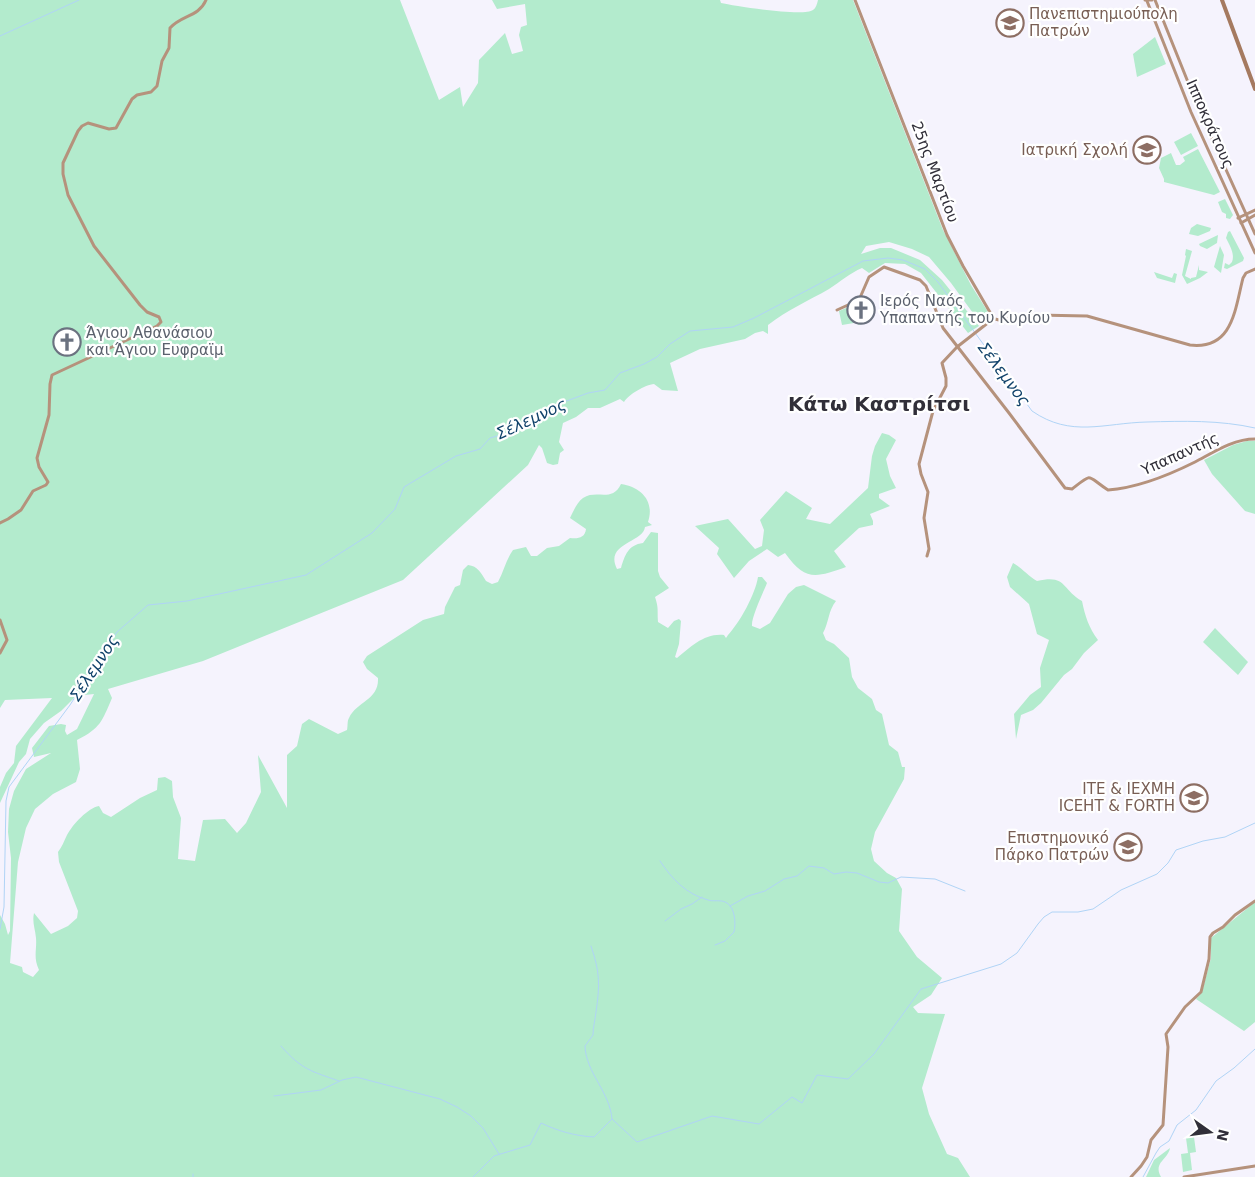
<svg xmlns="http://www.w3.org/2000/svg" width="1255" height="1177" viewBox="0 0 1255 1177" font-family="'DejaVu Sans',sans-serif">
<rect width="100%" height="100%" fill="#f5f3fd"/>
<!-- green -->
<g fill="#b3ebcd">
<path d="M0,0H400L439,100L460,87L463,107L478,83L479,60L505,33L512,54L523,51L519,35L521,27L527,25L525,4L497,9L492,0H720L721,3C735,6 803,17 813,10C816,8 817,4 818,0H853L943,230L971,285L988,312L989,317L981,324L951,283L929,257L912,249L889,242L866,246L861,254L880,248H891L920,260L942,280L979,326L968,333L921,273L905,264L885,263L869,273L862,268C850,273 840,282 829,289C808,301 787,310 768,325V334L763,331L755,333L745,339L700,349L670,363L678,391L662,390L654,384C645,385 629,394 624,402L620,399L600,408H588L576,417L563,423L559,442L564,450L560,453L558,464L553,465L547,463L542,448L539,445L528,465L403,580L203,661L108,689L112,698C102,721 101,728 77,740L80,769L76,782L53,794L35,809L26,828L18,862L10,963L22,967L23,972L33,977L39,970C33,957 37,950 36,938C35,928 32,922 34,913L51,934L68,926L77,918L78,911L59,862L58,852C62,847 64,841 67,835C73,824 88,808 99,806L103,813L111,817L140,798L157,790L158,778L165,777L172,781L173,797L181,818L178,859L195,861L203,820L225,819L237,833L246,823L261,792L258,755L287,808V755L297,746L302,724L309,719L338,734L347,730C348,726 347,721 349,718C357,701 379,700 378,678L367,669L363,662L367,656L423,620L444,614L445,607L455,587L460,585L463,570L468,565C478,566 481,573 486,581L492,584L498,582C504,571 506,560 513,550L526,547L531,556H537L547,548L559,546L570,538C578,539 585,538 586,529L570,518C573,512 577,502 583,498C597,489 612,503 621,484C641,487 655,501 648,522L652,525L645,527C643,543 604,543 617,569L621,568C625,555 628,545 643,543L651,532L658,533V571L660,577L669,588L655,597C659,609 657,610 658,622L668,628L674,621L679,619L681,621L679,644L675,657L677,658C691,647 704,633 724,635L726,638L728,635C740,622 755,595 758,577H762L767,583C763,593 751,618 752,626L760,629L770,623L788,594L796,587L804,585L836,601C828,611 829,622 823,633L826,640L834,644L849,658L852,677L858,688L872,699L876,710L882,714L889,745L898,752L902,767H905L904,779L875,832L871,849L874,861L887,873L896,878L902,889L899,931L917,957L942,978L931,995L913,1007L918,1013L945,1014L922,1088L929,1114L947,1154L958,1158L970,1177H0V915L5,924L8,935L10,931L11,858L8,832L9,809L14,791L26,769L51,753L34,757L32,748L49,726L61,724L66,725L65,731L67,735L77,729L94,694L76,696L61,711L44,723L30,739L26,754L19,762L0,803V787L6,773L14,763L16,746L52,698L5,700L0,708Z"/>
<polygon points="1155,37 1166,64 1137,77 1133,54"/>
<polygon points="1191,133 1198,146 1181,155 1174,142"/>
<polygon points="1198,149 1220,192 1214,195 1164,182 1164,179 1159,168 1161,158 1171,153 1176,165 1180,165 1185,161 1183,157"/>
<polygon points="1225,199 1233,215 1230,219 1226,218 1226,214 1222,212 1218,202"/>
<polygon points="1197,224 1211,228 1210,231 1198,236 1189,234 1191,228"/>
<path d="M1230,231L1244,258L1243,261L1227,269L1224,268L1225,263L1229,265L1232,262C1235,254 1230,246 1226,238L1228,232Z"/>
<polygon points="1218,235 1217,243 1207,249 1200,246 1199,244"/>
<polygon points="1220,246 1224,255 1221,273 1214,267"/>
<polygon points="1186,249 1192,251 1185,276 1191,279 1191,278 1196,277 1199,265 1199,270 1208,272 1200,278 1187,284 1182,275 1186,256 1185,255"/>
<polygon points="1154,272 1172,278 1174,273 1177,274 1175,283 1157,278"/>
<polygon points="863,300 873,302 875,308 873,311 866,314 868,322 858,325 854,305 859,304"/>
<polygon points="846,308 852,311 854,323 842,325 839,311"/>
<path d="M882,433L889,435L896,440L886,459L890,476L896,488L879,494V498L890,506L870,514L873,521V525L859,528L834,551L846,567C815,578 805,581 785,553L778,557L767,549L749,561L734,578L717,554L719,548L695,526L728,519L755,549L762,546L764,530L760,520L786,491L812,508L806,519L830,524L868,488L872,456L875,446Z"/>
<polygon points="1247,441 1255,441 1255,514 1245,511 1212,474 1204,460 1233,445"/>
<path d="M1013,563C1022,568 1028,576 1037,581C1067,574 1061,589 1082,601C1085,616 1089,628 1098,640L1084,653L1072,669L1064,675L1041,703L1033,710L1021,715L1016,739L1014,714L1030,695L1041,687L1040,668L1049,640L1037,634L1029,604L1010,587L1007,577Z"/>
<polygon points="1215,628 1248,662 1238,675 1203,642"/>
<polygon points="1255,902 1255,1022 1244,1031 1196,999 1202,992 1211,958 1211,938"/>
<polygon points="1194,1137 1196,1152 1190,1153 1192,1170 1183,1172 1181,1154 1188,1153 1186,1138"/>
<path d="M1170,1148C1168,1160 1153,1162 1161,1177H1146L1154,1160Z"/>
</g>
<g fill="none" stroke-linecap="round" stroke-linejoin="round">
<!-- stream -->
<g stroke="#b0d4f6" stroke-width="1">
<polyline points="0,36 79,0"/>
<path d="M660,861C672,879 686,894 708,900C714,902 721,899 727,903C735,908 736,923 734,932L725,941L715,945"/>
<polyline points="730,906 748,896 765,891 784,879 797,876 809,866 824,868 834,874 846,872 857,873 879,882 888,883 901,877 935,879 965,891"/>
<polyline points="665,921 681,909 692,904 702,897"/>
<path d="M0,929L4,907L6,801L9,787L70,705L117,632L148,605L187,601L306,575L372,533L395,509L404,487L456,456L480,449L490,438L511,432L536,419L556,405L588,393L605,390L620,373L644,364L657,357L670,344L690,331L733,327L754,318L863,261L888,258L903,260L925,269L938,282L1032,411C1071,438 1104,423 1147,422C1183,421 1220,420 1255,428"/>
<path d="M591,946C600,972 600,985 596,1012C595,1021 593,1027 593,1035L585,1046C586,1073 610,1092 612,1119"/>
<path d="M281,1046C302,1070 311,1071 339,1081"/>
<polyline points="274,1096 321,1090 342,1080 356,1077 440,1099 457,1107 471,1116 483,1128 499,1154"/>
<polyline points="193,1177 193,1174"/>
<path d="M473,1177L494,1156L530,1145L541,1123C558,1131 575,1136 594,1137L612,1119L637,1142L712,1116L759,1124L792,1097L802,1103L817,1075L848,1079L874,1054L921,989L1001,964L1017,953L1038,924L1044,917L1052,912H1078L1093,909L1121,890L1157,874L1168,863L1176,850L1203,841L1225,837L1255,823"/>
<polyline points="1143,1177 1156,1153 1160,1147 1169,1141 1177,1125 1196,1110 1216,1081 1234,1068 1255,1049"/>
</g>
<!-- secondary -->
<g stroke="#b5927c" stroke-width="3">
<polyline points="855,0 947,235 963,266 991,314 989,322 957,347 942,363 946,378 946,386 933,411 919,464 921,474 928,492 924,518 929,549 927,556"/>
<polyline points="1145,0 1152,0"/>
<polyline points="1155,0 1200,112 1255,234"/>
<polyline points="1147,1 1191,112 1255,253"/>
<polyline points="1238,218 1255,210"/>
<polyline points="1241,223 1255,215"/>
<path d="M837,310L859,300L869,277L884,267L920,280L926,286L943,328L1009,413L1065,488L1072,489C1094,472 1086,476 1108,490C1136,488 1169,475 1195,462C1214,452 1233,439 1255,439"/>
<path d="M991,318L999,320L1036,315L1087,316L1190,345C1233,350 1235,309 1243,278L1246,273L1255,269"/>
<path d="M0,523L8,519L21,510L33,491L46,485L48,482L39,467L37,458L49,415L50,384L52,375L157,326L161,322L159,317L147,312L140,305L94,246L68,195L63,174V163L78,131L82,126L88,123L109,129L116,128L132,99L137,95L151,92L157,86L162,61L169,48L170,28C181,15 199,17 206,0"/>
<polyline points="0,620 7,640 0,653"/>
<polyline points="1131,1177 1141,1166 1147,1157 1151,1140 1163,1125 1168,1047 1166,1034 1185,1007 1201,992 1209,959 1210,937 1213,933 1223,927 1235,915 1255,901"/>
<polyline points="1184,1177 1255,1166"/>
</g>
<!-- primary -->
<polyline stroke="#a57a60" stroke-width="4" points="1222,0 1255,89"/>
</g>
<!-- icons -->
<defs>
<g id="university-ring" transform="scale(1.4375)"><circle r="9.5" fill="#fff" stroke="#8d6e63" stroke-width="1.5"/><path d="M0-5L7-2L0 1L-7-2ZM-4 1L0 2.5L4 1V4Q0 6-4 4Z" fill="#8d6e63"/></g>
<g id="church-ring" transform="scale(1.4375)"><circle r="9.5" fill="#fff" stroke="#6b7280" stroke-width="1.5"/><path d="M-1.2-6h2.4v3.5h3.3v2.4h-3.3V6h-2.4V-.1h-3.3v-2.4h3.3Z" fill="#6b7280"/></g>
</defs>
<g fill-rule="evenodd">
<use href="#university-ring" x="1010" y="23"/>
<use href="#university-ring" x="1147" y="150"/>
<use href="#church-ring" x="861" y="310"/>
<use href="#church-ring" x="67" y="342"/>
<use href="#university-ring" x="1194" y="798"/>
<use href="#university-ring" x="1128" y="847"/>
</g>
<g text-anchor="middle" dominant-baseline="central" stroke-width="4.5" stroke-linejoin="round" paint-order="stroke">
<!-- education labels -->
<g font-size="15" fill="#785e54" stroke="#fff" text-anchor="end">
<text x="1029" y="14" text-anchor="start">Πανεπιστημιούπολη<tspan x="1029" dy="17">Πατρών</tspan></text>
<text x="1128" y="150">Ιατρική Σχολή</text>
<text x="1175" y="789">ΙΤΕ &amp; ΙΕΧΜΗ<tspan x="1175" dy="17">ICEHT &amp; FORTH</tspan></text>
<text x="1109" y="838">Επιστημονικό<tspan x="1109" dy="17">Πάρκο Πατρών</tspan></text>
</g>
<!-- street labels -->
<g font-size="15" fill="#312f39" stroke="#fff">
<text transform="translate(1210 124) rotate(66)">Ιπποκράτους</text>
<text transform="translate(935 172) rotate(69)">25ης Μαρτίου</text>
<text transform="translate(1180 454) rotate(-24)">Υπαπαντής</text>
</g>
<!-- worship labels -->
<g font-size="15" fill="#5b616d" stroke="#fff" text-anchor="start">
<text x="880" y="301">Ιερός Ναός<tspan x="880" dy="17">Υπαπαντής του Κυρίου</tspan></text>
<text x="86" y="333">Άγιου Αθανάσιου<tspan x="86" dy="17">και Άγιου Ευφραϊμ</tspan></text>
</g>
<!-- water labels -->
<g font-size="16" font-style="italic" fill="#10426a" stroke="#fff">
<text transform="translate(1004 374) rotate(53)">Σέλεμνος</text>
<text transform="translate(531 419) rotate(-25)">Σέλεμνος</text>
<text transform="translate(94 668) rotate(-57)">Σέλεμνος</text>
</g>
<!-- district labels -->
<g font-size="20" font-weight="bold" fill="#312f39" stroke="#fff">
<text x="879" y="404">Κάτω Καστρίτσι</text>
</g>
</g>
<!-- north arrow -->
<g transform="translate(1210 1132) rotate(104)" stroke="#ffffff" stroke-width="4" paint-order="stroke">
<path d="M0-4L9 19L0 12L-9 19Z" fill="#312f39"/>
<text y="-8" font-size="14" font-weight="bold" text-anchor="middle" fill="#312f39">N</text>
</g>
</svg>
